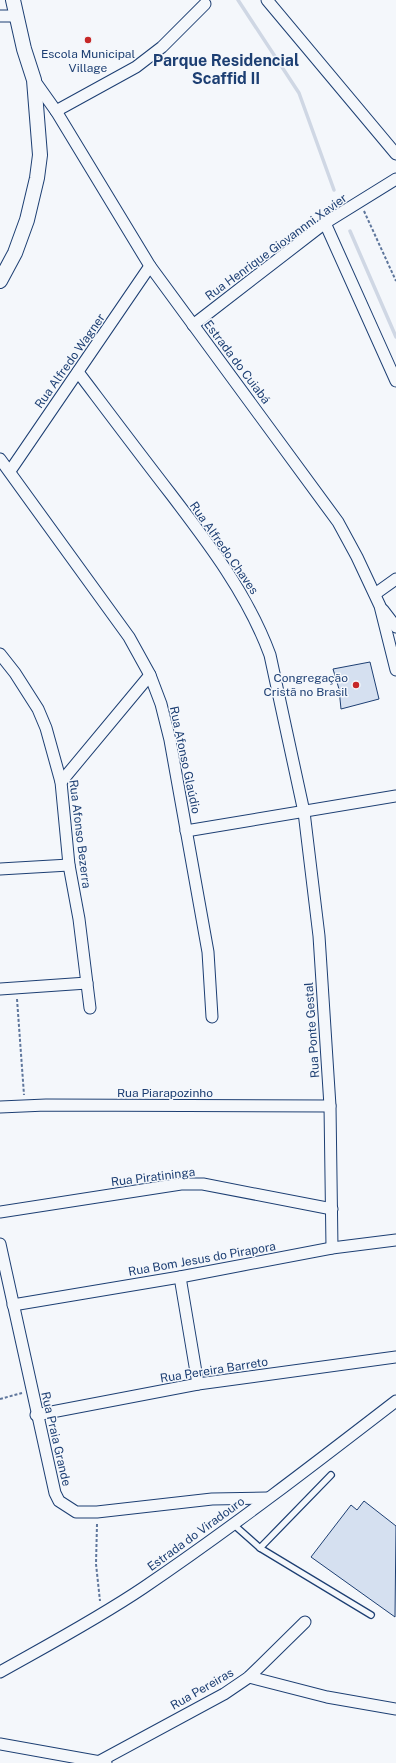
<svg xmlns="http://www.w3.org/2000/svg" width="396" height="1763" viewBox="0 0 396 1763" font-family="'Public Sans',sans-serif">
<rect width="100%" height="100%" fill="#f4f7fb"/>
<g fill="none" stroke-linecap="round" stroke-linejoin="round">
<!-- stream -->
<g stroke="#cfd7e4" stroke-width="3.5">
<polyline points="238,0 299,93 334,190"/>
<polyline points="350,231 396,337"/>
</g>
</g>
<!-- building -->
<g fill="#d5e0f0" stroke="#1d3f73">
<polygon points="370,662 379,699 341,709 339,689 333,669"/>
<polygon points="364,1501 396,1526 395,1617 311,1557 351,1505 357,1510"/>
</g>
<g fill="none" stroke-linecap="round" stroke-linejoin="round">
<!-- service casing -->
<g stroke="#1d3f73" stroke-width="8">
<g id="service">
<polyline points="233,1524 260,1548 331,1475"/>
<polyline points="260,1548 371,1615"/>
</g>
</g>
<!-- minor casing -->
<g stroke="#1d3f73" stroke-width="13">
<g id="minor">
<polyline points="267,0 396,154"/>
<polyline points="0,16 16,16"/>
<polyline points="34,80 56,111 150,266 338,522 357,557 380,606 396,670"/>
<polyline points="56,111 136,67 162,47 205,4"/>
<polyline points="325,223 396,381"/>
<polyline points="193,325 325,223 396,179"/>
<path d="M78,372C109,413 139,453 170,493C209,544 248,595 270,655L304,812L319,936L330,1106L332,1248"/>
<polyline points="0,459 129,637 150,675 161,704 170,740 208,952 212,1017"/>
<polyline points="10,471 150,266"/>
<polyline points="375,594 396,579"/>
<polyline points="383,610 396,627"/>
<polyline points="0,654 15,673 38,709 46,728 61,782 69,865 79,919 90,1008"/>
<polyline points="61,782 150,675"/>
<polyline points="186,831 396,796"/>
<polyline points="0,869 69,865"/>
<polyline points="0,989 87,983"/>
<polyline points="0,1107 46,1105 330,1106"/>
<polyline points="0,1212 181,1184 203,1184 332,1209"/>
<polyline points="0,1244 55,1493 59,1501 76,1512 97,1512 212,1499 267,1498"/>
<polyline points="180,1277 198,1384"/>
<polyline points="13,1305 180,1277 332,1248 396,1240"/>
<polyline points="36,1415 198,1384 396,1357"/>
<path d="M0,1672C48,1645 97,1619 143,1588C230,1529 313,1465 396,1401"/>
<polyline points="249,1677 327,1697 396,1709"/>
<polyline points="0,1744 106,1763"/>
<polyline points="100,1761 224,1694 249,1677 305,1622"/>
</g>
</g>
<!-- tertiary casing -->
<g stroke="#1d3f73" stroke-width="16">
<polyline id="tertiary" points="0,281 15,253 27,220 37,178 40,155 34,80 24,49 13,0"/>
</g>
<!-- path -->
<g stroke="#5e769c" stroke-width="2" stroke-dasharray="3 2" stroke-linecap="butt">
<polyline points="364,211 396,281"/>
<polyline points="17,999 24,1095"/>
<polyline points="0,1399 22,1393"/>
<polyline points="97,1524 96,1564 100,1601"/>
</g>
<!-- service -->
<use href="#service" stroke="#f4f7fb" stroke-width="5.5"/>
<!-- minor -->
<use href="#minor" stroke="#f4f7fb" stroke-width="11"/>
<!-- tertiary -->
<use href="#tertiary" stroke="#f4f7fb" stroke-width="14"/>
</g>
<!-- markers -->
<g fill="#c62828" stroke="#f4f7fb" stroke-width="1.5">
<circle cx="88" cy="40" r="4"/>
<circle cx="356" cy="685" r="4"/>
</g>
<g text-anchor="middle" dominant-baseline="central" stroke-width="3" stroke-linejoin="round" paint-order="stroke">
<!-- poi labels -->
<g font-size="12" fill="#1d3f73" stroke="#f4f7fb">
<text x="88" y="54">Escola Municipal<tspan x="88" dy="14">Village</tspan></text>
<text x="348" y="678" text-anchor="end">Congregação<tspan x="348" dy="14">Cristã no Brasil</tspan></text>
</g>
<!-- street labels -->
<g font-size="12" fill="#1d3f73" stroke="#f4f7fb">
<text transform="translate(276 247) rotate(-36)">Rua Henrique Giovannni Xavier</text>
<text transform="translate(70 361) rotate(-55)">Rua Alfredo Wagner</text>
<text transform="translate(237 362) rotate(53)">Estrada do Cuiabá</text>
<text transform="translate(224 548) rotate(55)">Rua Alfredo Chaves</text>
<text transform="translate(185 760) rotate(78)">Rua Afonso Glaúdio</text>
<text transform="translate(80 834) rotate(83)">Rua Afonso Bezerra</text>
<text transform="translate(312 1030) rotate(-94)">Rua Ponte Gestal</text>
<text x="165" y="1093">Rua Piarapozinho</text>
<text transform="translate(153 1177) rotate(-7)">Rua Piratininga</text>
<text transform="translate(202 1259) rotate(-10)">Rua Bom Jesus do Pirapora</text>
<text transform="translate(214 1370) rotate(-9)">Rua Pereira Barreto</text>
<text transform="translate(56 1439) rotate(77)">Rua Praia Grande</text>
<text transform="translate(196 1534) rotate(-36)">Estrada do Viradouro</text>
<text transform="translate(202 1689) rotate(-30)">Rua Pereiras</text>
</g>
<!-- district labels -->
<g font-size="16" font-weight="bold" fill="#1d3f73" stroke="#f4f7fb">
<text x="226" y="60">Parque Residencial<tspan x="226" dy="18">Scaffid II</tspan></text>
</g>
</g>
</svg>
